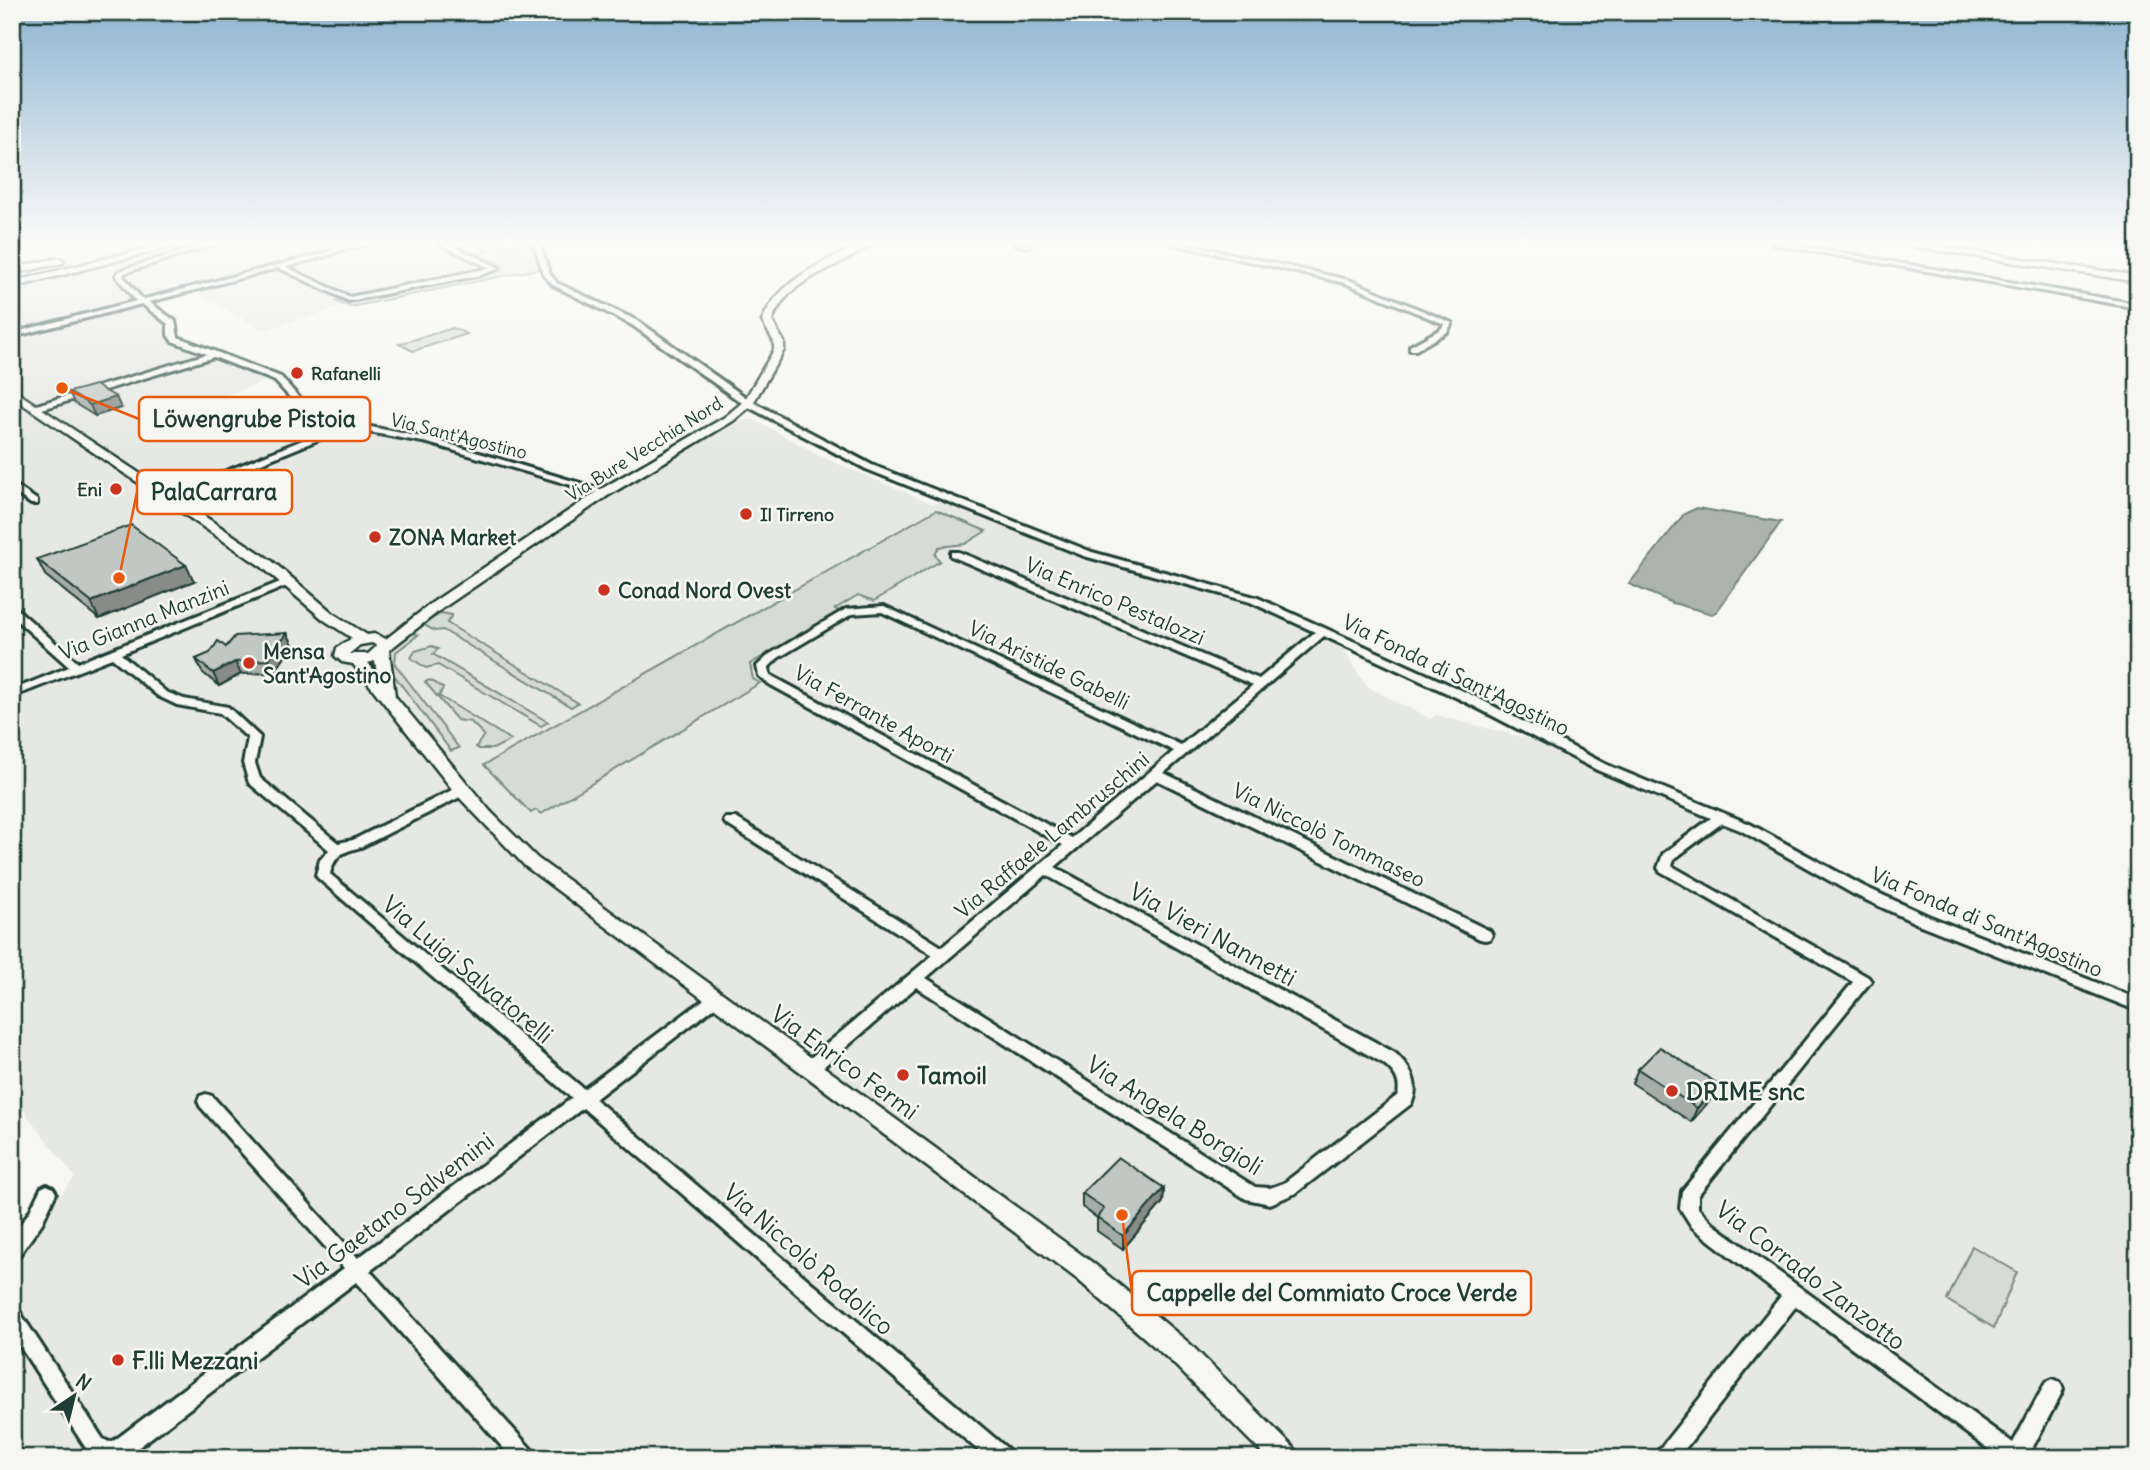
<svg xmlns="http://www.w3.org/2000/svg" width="2150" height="1470" viewBox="0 0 2150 1470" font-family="Delius,sans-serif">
<rect width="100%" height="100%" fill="#f6f6f2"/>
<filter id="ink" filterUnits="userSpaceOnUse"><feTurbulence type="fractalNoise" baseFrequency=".0143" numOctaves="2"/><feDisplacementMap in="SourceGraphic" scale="14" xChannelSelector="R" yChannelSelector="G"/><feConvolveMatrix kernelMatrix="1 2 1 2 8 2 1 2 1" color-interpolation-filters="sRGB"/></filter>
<g filter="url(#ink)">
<!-- built -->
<polygon fill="#e6e8e4" points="12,244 473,244 490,251 478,255 502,264 503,269 367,299 338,300 336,302 343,305 339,308 263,330 192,290 149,302 164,314 179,321 178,334 195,346 279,377 183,409 222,435 308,410 320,417 429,439 587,483 602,482 746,420 755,420 822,457 933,504 957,499 1098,554 1264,599 1331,629 1366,686 1430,719 1436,715 1532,740 1743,834 1882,910 2138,1013 2138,1458 12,1458 12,1257 75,1177 12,1096"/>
<!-- green -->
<g fill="#d6dbd6" stroke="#7a8c85" stroke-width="2">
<path d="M473,244C495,244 514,246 534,244L543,268L351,307L335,301L367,299L503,269L502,264L477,254L489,251Z"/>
<polygon points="453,328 467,334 413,351 399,344"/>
<polygon points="936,510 986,531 965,544 939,547 935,555 940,561 874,601 858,595 835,609 839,611 750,664 753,679 760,683 541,814 536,810 531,813 484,765"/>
<polygon points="442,613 452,615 447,623 578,703 571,707 443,630 435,631 422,624"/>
<polygon points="410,632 418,635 396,652 395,664 459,748 451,751 391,671 389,651"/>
<polygon points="432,646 438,649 433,654 548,722 541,726 438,665 426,668 411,658 415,651"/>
<polygon points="430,680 443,688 439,696 511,740 493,749 479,749 476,747 484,735 471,722 457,720 425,682"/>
<polygon points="1972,1246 2017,1272 1994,1328 1947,1300"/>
</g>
<!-- water -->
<polygon fill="#aab3ae" stroke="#72847d" stroke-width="2" points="1697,508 1781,522 1717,611 1712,614 1673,603 1629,584 1684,514"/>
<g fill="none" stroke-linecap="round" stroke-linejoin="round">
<!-- stream -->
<polyline stroke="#72847d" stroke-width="2.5" points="2126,244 2138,249"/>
<!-- minor casing -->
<g stroke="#1f3d34" stroke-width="6">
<g id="minor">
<polygon points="206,244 216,244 124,273 123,276 141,298 145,299 325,253 334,248 329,244 340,246 370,244 341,250 329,255 286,267 350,297 490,268 440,244 448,244 498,267 498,269 481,275 349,301 279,268 149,302 175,321 178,337 281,377 309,409 320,417 432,439 610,492 605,495 428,443 347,428 173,499 167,499 167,495 337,426 314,421 308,417 275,381 214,357 39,410 33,410 33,406 207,354 172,341 168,335 168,324 142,304 12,337 12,333 136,301 116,276 119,271"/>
<path d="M534,244H540L550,274L557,283L638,321L751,401L872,465L1092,552L1258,598L1472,695L1605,764L1750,824L1863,886L1928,916L2138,999V1011L1918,924L1853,894L1740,830L1722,823L1674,859L1672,866L1868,977L1871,981L1698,1195V1208L1713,1224L2013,1443L2046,1382L2053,1379L2060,1382L2063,1389L2060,1396L2027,1458H2000L1796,1306L1678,1458H1655L1658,1451L1781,1296L1692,1227L1680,1208L1682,1191L1853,982L1660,871L1658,868L1663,854L1711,818L1597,770L1464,701L1324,636L1164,773L1490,931L1492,935L1490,939L1485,940L1480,939L1157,780L1055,867L1395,1053C1410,1067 1421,1084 1411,1104L1296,1193L1270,1204L1246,1199L916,987L815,1074L809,1076L803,1074L801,1069L803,1064L933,955L726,824L724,821L726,818H736L942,947L1063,845L769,684L759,676L757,666L770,654L846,609L884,606L1181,745L1253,685L951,556V552H959L1259,679L1315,632L1250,602L1084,556L866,469L745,405L632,325L553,285L544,275ZM882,612L1174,751L1072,838L770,675L769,667L778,658L852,614ZM1046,875L1383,1063C1394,1072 1401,1080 1398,1095L1284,1183L1270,1188L1255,1187L926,978Z"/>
<polygon points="1014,244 1031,244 1031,245 1028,247"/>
<polygon points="1174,244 1186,244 1349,280 1452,323 1447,332 1416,350 1410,350 1410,346 1441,329 1444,324 1345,283"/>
<polygon points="1772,244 1787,244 2138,304 2138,308"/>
<polygon points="12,483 37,500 37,504 31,504 12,491"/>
<path d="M290,578L295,581L294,583L121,654L166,692L184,699L228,707L260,737L255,763L260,778L338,843L353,840L456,788H466L467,791L466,794L361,847C343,852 335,854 330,874L584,1089L710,995L715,993L720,995L723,999L720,1003L595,1099L1010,1451L1013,1458H987L583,1108L370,1271L533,1451L536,1458H512L356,1282L127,1456L96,1458L89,1453L12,1334V1308L19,1311L103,1439L109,1442L115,1440L344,1268L200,1106L198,1101L200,1096L206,1094L212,1096L358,1258L572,1098L318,878L316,875L320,860L329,850L249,783L243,763L248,738L220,713L177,705L158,696L112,658L12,697V690L69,667L12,616V607L16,608L78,663Z"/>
<polygon points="47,1185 53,1188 56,1193 42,1223 18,1257 12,1259 12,1236 30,1211 41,1188"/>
</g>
</g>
<!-- tertiary casing -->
<g stroke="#1f3d34" stroke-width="5">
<path id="tertiary" d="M861,244H872C839,269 787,277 772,321L784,342V350L752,405L733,421L609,495L443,608L389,650L395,696L490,811L537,858L1093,1263L1190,1344L1295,1449L1299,1458H1267L1172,1362L1077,1279L525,866L456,794L353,664L342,662L335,656L337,648L352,638L324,620L262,567L12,397V389L272,561L334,614L367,635L374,634L386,639L433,602L601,489L725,417L744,401L774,350V342L762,321C777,281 825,261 861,244ZM372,643L377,646L368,654H349L360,645ZM375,661L377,674L368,663Z"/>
</g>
<!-- secondary casing -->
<g stroke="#1f3d34" stroke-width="5">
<polygon id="secondary" points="1897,244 1921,244 2138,276 2138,282"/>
</g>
<!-- primary casing -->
<g stroke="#1f3d34" stroke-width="5">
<g id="primary">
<polygon points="164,244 182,244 12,288 12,282"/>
<polygon points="59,258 64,261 63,263 12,274 12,268"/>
</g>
</g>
<!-- minor -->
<use href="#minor" fill="#f6f6f2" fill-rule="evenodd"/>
<!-- tertiary -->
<use href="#tertiary" fill="#f6f6f2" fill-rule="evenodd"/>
<!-- secondary -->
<use href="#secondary" fill="#f6f6f2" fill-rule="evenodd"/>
<!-- primary -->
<use href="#primary" fill="#f6f6f2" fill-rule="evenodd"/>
</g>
<!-- wall -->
<g fill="#a6aca8" stroke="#1f3d34" stroke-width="2">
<polygon points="69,392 121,408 95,416 74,403"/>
<polygon points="37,559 194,581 99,619 45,575"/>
<polygon points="287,633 293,645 274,673 241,674 219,686 202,672 196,659 226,647"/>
<polygon points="1638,1069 1718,1084 1712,1098 1691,1122 1632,1083"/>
<polygon points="1164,1188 1163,1202 1123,1249 1097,1231 1097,1218 1082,1207 1082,1193"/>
</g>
<!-- shaded-wall -->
<g fill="#878c88" stroke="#1f3d34" stroke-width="2">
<polygon points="116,397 121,408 95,416 90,405"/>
<polygon points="186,565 194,581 99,619 91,602"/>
<polygon points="287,633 293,645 274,673 268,660"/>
<polygon points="235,662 241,674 219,686 213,673"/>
<polygon points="1718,1084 1712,1098 1691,1122 1697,1108"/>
<polygon points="1164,1188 1163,1202 1123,1249 1123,1236"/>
</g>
<!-- building -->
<g fill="#c1c8c3" stroke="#1f3d34" stroke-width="2">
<polygon points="95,385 116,397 90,405 69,392"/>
<polygon points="131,525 186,565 91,602 37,559"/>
<polygon points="287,633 268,660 235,662 213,673 196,659 210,653 218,641 226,647 235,636"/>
<polygon points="1660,1047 1718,1084 1697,1108 1638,1069"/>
<polygon points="1118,1157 1164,1188 1123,1236 1097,1217 1104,1209 1082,1193"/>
</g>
</g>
<!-- sky -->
<linearGradient id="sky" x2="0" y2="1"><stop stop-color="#8fb4d1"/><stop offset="0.54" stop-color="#fbfbf9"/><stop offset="1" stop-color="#fbfbf9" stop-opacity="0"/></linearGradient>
<rect width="2150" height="450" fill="url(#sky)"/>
<!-- markers -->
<g fill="#c8321e" stroke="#f6f6f2" stroke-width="2.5">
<circle cx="297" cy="373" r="7"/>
<circle cx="116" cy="489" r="7"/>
<circle cx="746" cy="514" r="7"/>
<circle cx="375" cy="537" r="7"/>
<circle cx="604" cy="590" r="7"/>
<circle cx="249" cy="663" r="7"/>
<circle cx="903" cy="1075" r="7"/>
<circle cx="1672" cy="1091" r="7"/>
<circle cx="118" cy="1360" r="7"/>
</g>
<g text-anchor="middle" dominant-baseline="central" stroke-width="5" stroke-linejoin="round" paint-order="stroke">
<!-- far-poi labels -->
<g font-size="18" font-weight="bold" fill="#1f3d34" stroke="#f6f6f2" text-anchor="start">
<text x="311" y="373">Rafanelli</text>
<text x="102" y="489" text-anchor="end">Eni</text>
<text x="760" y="514">Il Tirreno</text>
</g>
<!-- far-street labels -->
<g font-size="18" fill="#1f3d34" stroke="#f6f6f2">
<text transform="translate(459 436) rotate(14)">Via Sant'Agostino</text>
<text transform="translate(644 449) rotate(-32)">Via Bure Vecchia Nord</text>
</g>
<!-- poi labels -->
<g font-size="21" font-weight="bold" fill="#1f3d34" stroke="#f6f6f2" text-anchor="start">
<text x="389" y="537">ZONA Market</text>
<text x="618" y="590">Conad Nord Ovest</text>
<text x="263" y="651">Mensa<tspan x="263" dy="24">Sant'Agostino</tspan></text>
</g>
<!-- street labels -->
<g font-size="21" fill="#1f3d34" stroke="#f6f6f2">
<text transform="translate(1115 601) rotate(23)">Via Enrico Pestalozzi</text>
<text transform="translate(144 620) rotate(-22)">Via Gianna Manzini</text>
<text transform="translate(1049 665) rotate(26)">Via Aristide Gabelli</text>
<text transform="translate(1456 675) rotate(26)">Via Fonda di Sant'Agostino</text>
<text transform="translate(874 714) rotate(29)">Via Ferrante Aporti</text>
<text transform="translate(1052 835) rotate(-40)">Via Raffaele Lambruschini</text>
<text transform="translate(1329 835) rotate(26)">Via Niccolò Tommaseo</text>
<text transform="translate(1987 922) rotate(23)">Via Fonda di Sant'Agostino</text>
</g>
<!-- near-street labels -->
<g font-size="24" fill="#1f3d34" stroke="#f6f6f2">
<text transform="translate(1213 934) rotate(29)">Via Vieri Nannetti</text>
<text transform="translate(468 969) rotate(40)">Via Luigi Salvatorelli</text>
<text transform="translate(845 1062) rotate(36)">Via Enrico Fermi</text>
<text transform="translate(1175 1115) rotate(32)">Via Angela Borgioli</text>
<text transform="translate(394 1210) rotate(-37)">Via Gaetano Salvemini</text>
<text transform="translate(809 1259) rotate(41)">Via Niccolò Rodolico</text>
<text transform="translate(1811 1275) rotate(37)">Via Corrado Zanzotto</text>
</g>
<!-- near-poi labels -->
<g font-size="24" font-weight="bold" fill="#1f3d34" stroke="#f6f6f2" text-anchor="start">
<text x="917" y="1075">Tamoil</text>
<text x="1686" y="1091">DRIME snc</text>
<text x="132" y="1360">F.lli Mezzani</text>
</g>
</g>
<!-- callouts -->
<path fill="none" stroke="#e8590c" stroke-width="2.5" d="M62 388L139 419M119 578L137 492M1122 1215L1132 1293"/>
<g fill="#e8590c" stroke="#f6f6f2" stroke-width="2.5">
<circle cx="62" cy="388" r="7"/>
<circle cx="119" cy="578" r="7"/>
<circle cx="1122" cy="1215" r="7"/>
</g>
<g fill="#f6f6f2" stroke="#e8590c" stroke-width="2.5">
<rect x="139" y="397" width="231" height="44" rx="7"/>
<rect x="137" y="470" width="155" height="44" rx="7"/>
<rect x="1132" y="1271" width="399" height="44" rx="7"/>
</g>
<g font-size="23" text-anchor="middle" font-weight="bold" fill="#1f3d34">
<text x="254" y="427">Löwengrube Pistoia</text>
<text x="214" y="500">PalaCarrara</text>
<text x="1332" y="1301">Cappelle del Commiato Croce Verde</text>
</g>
<!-- margin -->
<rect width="2150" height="1470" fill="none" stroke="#f6f6f2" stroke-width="42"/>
<rect x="21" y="21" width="2108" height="1428" fill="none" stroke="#1f3d34" stroke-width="2.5" filter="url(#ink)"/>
<!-- north arrow -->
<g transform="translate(74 1396) rotate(35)" stroke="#f6f6f2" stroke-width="5" paint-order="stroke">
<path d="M0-5L12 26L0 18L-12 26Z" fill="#1f3d34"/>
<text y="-10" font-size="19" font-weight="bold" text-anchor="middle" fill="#1f3d34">N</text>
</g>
</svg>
